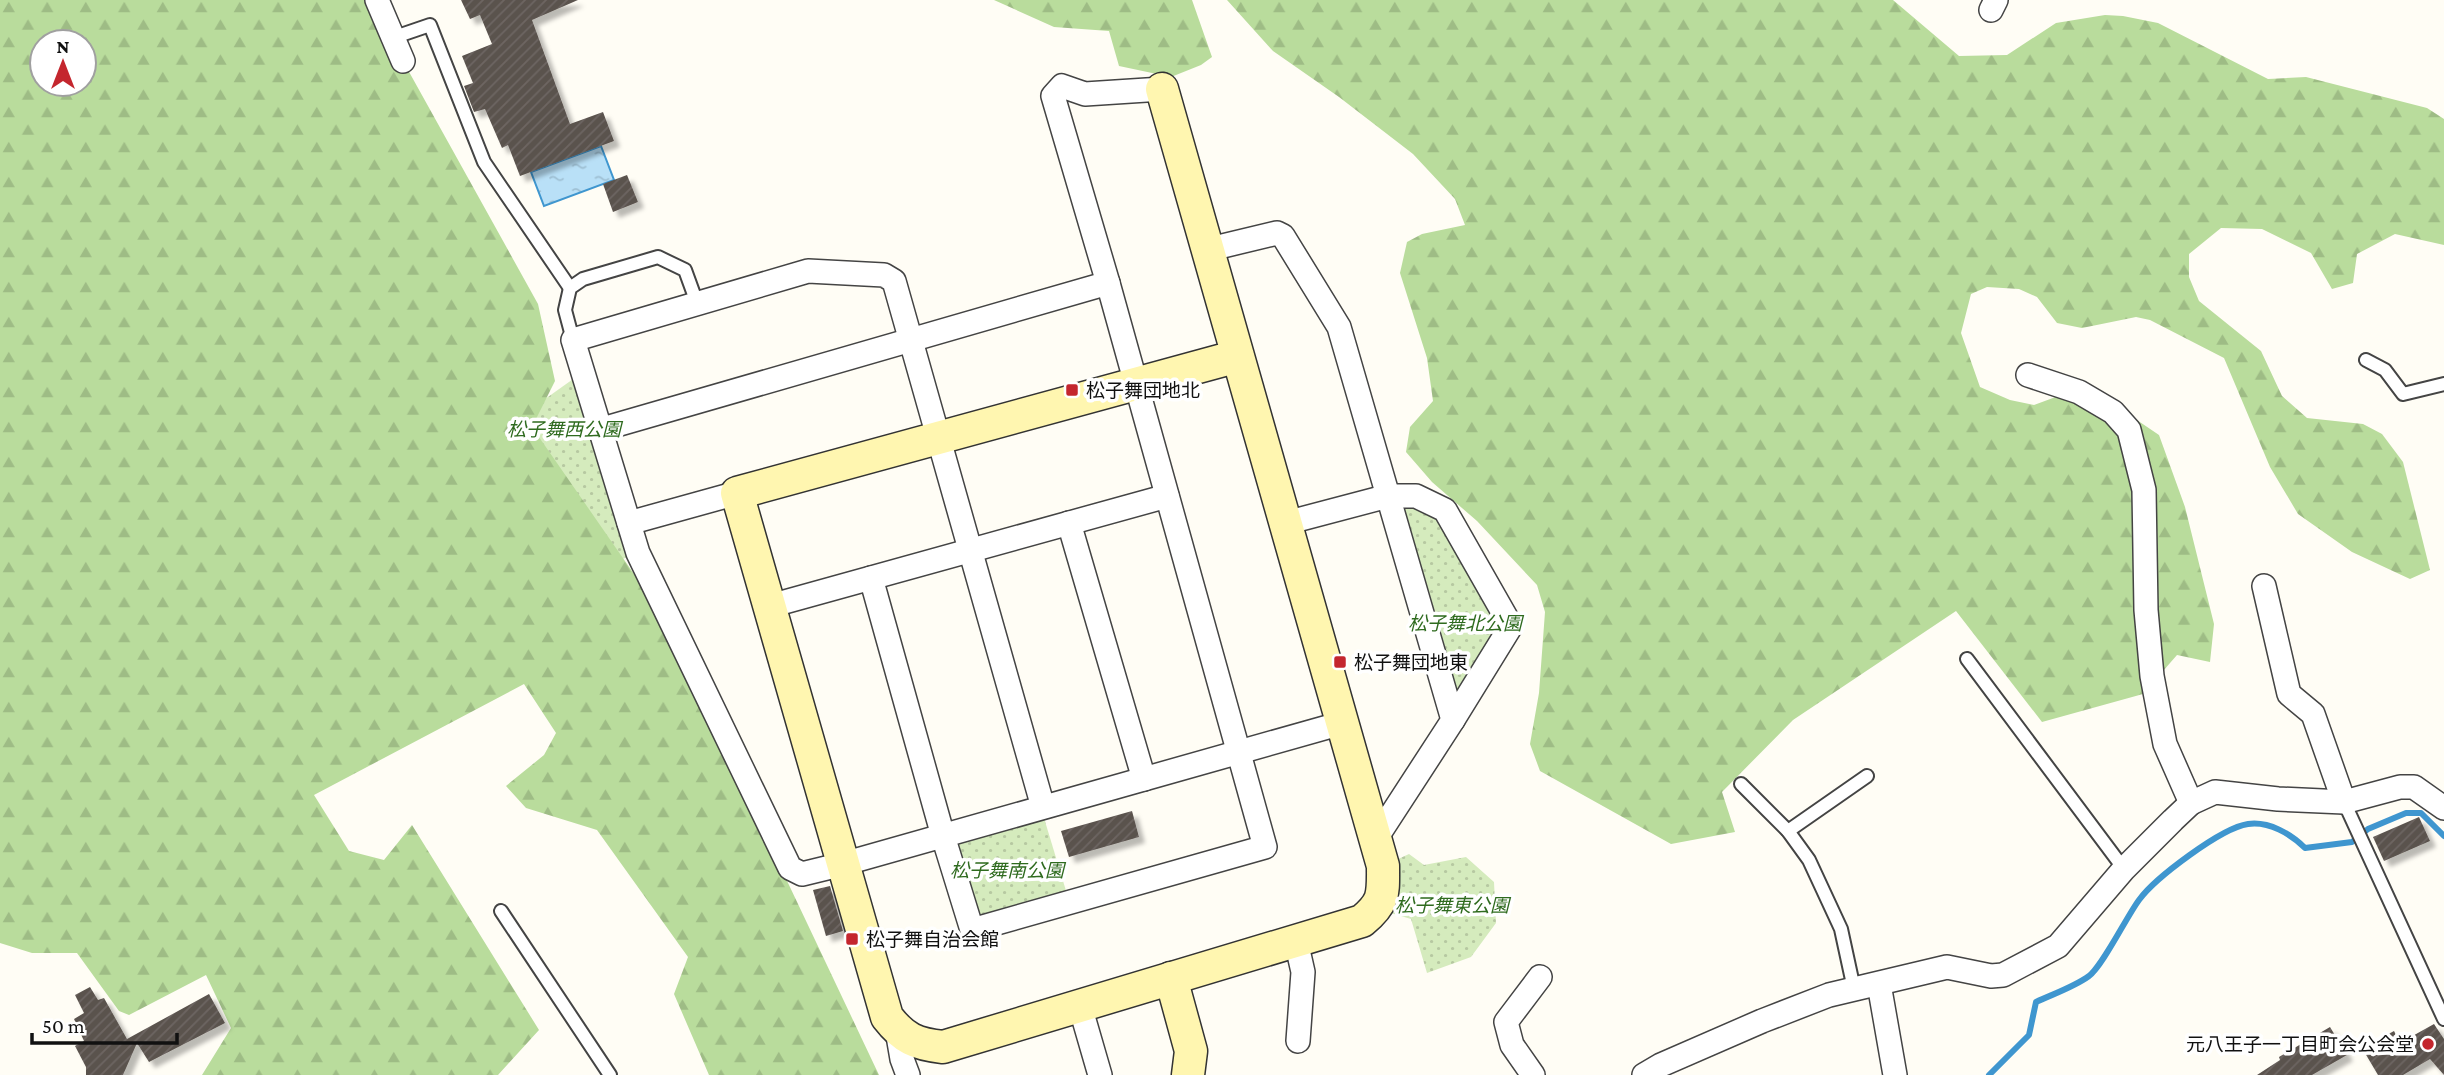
<svg xmlns="http://www.w3.org/2000/svg" width="2444" height="1075" viewBox="0 0 2444 1075" font-family="'Crimson Pro','Noto Sans JP',serif">
<defs>
<pattern id="grass-dots" width="8" height="8" patternUnits="userSpaceOnUse" patternTransform="scale(1.75)"><rect width="8" height="8" fill="#d5ebbd"/><path d="M2 2h.1M6 6h.1" fill="none" stroke="#b6c8a1" stroke-width="1.8" stroke-linecap="round"/></pattern>
<pattern id="forest-firs" width="22" height="20" patternUnits="userSpaceOnUse" patternTransform="scale(1.75)"><rect width="22" height="20" fill="#b9dc9c"/><path d="M5 1l3.5 6h-7zM16 11l3.5 6h-7z" fill="#9ebc85"/></pattern>
<pattern id="water-ripples" width="26" height="14" patternUnits="userSpaceOnUse" patternTransform="scale(1.75)"><rect width="26" height="14" fill="#b9e0f7"/><path d="M2 4q2-2 4 0t4 0M15 11q2-2 4 0t4 0" fill="none" stroke="#9ebfd3"/></pattern>
<pattern id="building-hatch" width="6" height="6" patternUnits="userSpaceOnUse" patternTransform="scale(1.75)"><rect width="6" height="6" fill="#5a524d"/><path d="M-1 1l2-2M0 6l6-6M5 7l2-2" fill="none" stroke="#6d6662"/></pattern>
<filter id="shadow"><feDropShadow dx="6" dy="6" stdDeviation="2" flood-color="#0004"/></filter>
</defs>
<rect width="100%" height="100%" fill="#fffdf5"/>
<!-- grass -->
<g fill="url(#grass-dots)">
<polygon points="583,372 638,553 620,560 517,419"/>
<polygon points="1388,496 1445,510 1511,626 1453,720"/>
<polygon points="1041,808 1070,904 972,930 943,836"/>
<polygon points="1409,854 1424,865 1466,857 1494,882 1496,923 1471,957 1427,973 1411,919 1377,909 1383,866"/>
</g>
<!-- forest -->
<g fill="url(#forest-firs)" fill-rule="evenodd">
<path d="M0,0H377L403,61L538,304L555,381L532,427L643,587L789,885L879,1075H709L674,994L688,957L597,830L526,808L506,786L544,755L556,733L524,684L314,795L349,851L384,860L412,825L539,1030L498,1075H202L231,1028L206,975L129,1015L119,1011L77,953H32L0,943ZM42,42H84V84H42Z"/>
<polygon points="994,0 1192,0 1212,57 1201,65 1171,77 1119,66 1109,31 1054,27"/>
<polygon points="1227,0 1893,0 1959,56 2007,55 2056,23 2105,15 2123,16 2158,23 2268,79 2306,77 2427,108 2444,119 2444,245 2395,234 2357,254 2353,283 2332,289 2311,253 2262,229 2221,228 2189,254 2189,277 2199,301 2261,351 2282,396 2307,418 2363,424 2382,434 2403,462 2430,570 2410,579 2352,552 2298,514 2270,467 2224,358 2150,320 2136,317 2082,328 2057,323 2037,297 2019,289 1987,287 1971,294 1961,333 1980,387 2010,400 2034,405 2061,395 2097,393 2159,435 2185,507 2214,624 2210,662 2177,655 2143,694 2042,722 1956,611 1793,720 1722,792 1735,832 1671,844 1540,771 1530,744 1539,693 1545,612 1537,585 1477,521 1432,482 1406,452 1410,427 1433,401 1427,358 1400,273 1407,242 1422,234 1465,225 1455,199 1413,154 1339,97 1273,51"/>
</g>
<!-- water -->
<polygon fill="url(#water-ripples)" stroke="#3f96cf" stroke-width="2" points="601,146 614,180 544,206 531,172"/>
<g fill="none" stroke-linecap="round" stroke-linejoin="round">
<!-- stream -->
<path stroke="#3f96cf" stroke-width="6" d="M1989,1075L2029,1035L2036,1002C2053,994 2074,987 2089,976C2102,967 2127,916 2139,900C2155,878 2221,828 2248,824C2269,821 2291,834 2305,848L2352,842L2368,829L2406,813H2421L2444,836"/>
</g>
<!-- building -->
<g fill="url(#building-hatch)" filter="url(#shadow)">
<polygon points="461,0 578,0 532,20 570,124 603,112 614,141 520,176 508,145 502,148 485,109 474,112 464,86 473,83 462,56 492,44 480,15 470,19"/>
<polygon points="627,175 638,202 613,212 603,184"/>
<polygon points="1132,811 1139,837 1069,857 1061,831"/>
<polygon points="2419,817 2430,841 2384,861 2373,837"/>
<polygon points="830,886 843,931 826,936 813,890"/>
<polygon points="90,987 98,1000 104,998 127,1039 209,994 225,1023 149,1062 137,1043 123,1075 86,1075 86,1067 75,1046 84,1041 74,1019 84,1013 75,995"/>
<polygon points="2434,1024 2444,1039 2444,1075 2430,1059 2403,1075 2378,1075 2362,1048 2394,1031 2400,1043"/>
<polygon points="2330,1027 2347,1055 2312,1075 2257,1075 2280,1060 2279,1057"/>
</g>
<g fill="none" stroke-linecap="round" stroke-linejoin="round">
<!-- lane casing -->
<g stroke="#444" stroke-width="16">
<g id="lane">
<polyline points="392,38 430,25 484,162 570,288"/>
<polyline points="573,340 565,310 570,288 583,279 658,257 685,270 697,303"/>
<polyline points="2366,360 2385,370 2403,394 2444,384"/>
<polyline points="1967,659 2124,869"/>
<polyline points="1741,784 1788,831 1809,860 1841,929 1854,989"/>
<polyline points="2344,802 2444,1019"/>
<polyline points="1788,831 1867,776"/>
<polyline points="501,911 610,1075"/>
</g>
</g>
<!-- street casing -->
<g stroke="#444" stroke-width="26">
<g id="street">
<polyline points="377,0 403,61"/>
<polyline points="1991,10 1996,0"/>
<polyline points="1206,250 1277,233 1283,236 1339,327 1453,720 1375,840"/>
<polyline points="2028,375 2079,392 2113,412 2129,430 2144,490 2146,610 2152,676 2165,744 2191,803"/>
<polyline points="599,430 1108,283"/>
<polyline points="629,523 737,493"/>
<polyline points="1069,523 1144,779"/>
<polyline points="1286,523 1388,496 1416,496 1445,510 1511,626 1453,720"/>
<polyline points="871,578 943,836 972,930 1265,847 1108,283 1053,96 1062,86 1085,94 1162,89"/>
<polyline points="2264,586 2289,694 2313,714 2344,802"/>
<polyline points="770,606 1167,496"/>
<polyline points="1043,807 894,281 884,275 808,271 573,340 638,553 790,868 802,874 843,864 1342,723"/>
<polyline points="1296,941 1303,972 1298,1041"/>
<polyline points="1879,984 1895,1075"/>
<polyline points="1080,1006 1100,1075"/>
<polyline points="897,1030 902,1059 908,1075"/>
<polyline points="1533,1075 1512,1045 1506,1022 1540,977"/>
<polyline points="1644,1075 1661,1065 1762,1021 1829,995 1947,967 1991,976 2003,975 2058,946 2124,869 2173,820 2191,803 2215,792 2278,799 2344,802 2400,787 2414,787 2444,808"/>
</g>
</g>
<!-- secondary casing -->
<g stroke="#333" stroke-width="35">
<g id="secondary">
<path d="M1162,89L1383,866C1383,894 1385,902 1362,921L943,1047C916,1044 904,1039 887,1017L737,493L1238,356"/>
<polyline points="1171,978 1191,1051 1188,1075"/>
</g>
</g>
<!-- lane -->
<use href="#lane" stroke="#fff" stroke-width="12"/>
<!-- street -->
<use href="#street" stroke="#fff" stroke-width="23"/>
<!-- secondary -->
<use href="#secondary" stroke="#fff6b0" stroke-width="32"/>
</g>
<!-- markers -->
<g fill="#c4262e" stroke="#fff" stroke-width="2.5">
<rect x="1065" y="383" width="14" height="14" rx="3.5"/>
<rect x="1333" y="655" width="14" height="14" rx="3.5"/>
<rect x="845" y="932" width="14" height="14" rx="3.5"/>
<circle cx="2428" cy="1044" r="7"/>
</g>
<g text-anchor="middle" dominant-baseline="central" stroke-width="7" stroke-linejoin="round" paint-order="stroke">
<!-- poi labels -->
<g font-size="19" fill="#111" stroke="#fff" text-anchor="start">
<text x="1086" y="390">松子舞団地北</text>
<text x="1354" y="662">松子舞団地東</text>
<text x="866" y="939">松子舞自治会館</text>
<text x="2414" y="1044" text-anchor="end">元八王子一丁目町会公会堂</text>
</g>
<!-- park labels -->
<g font-size="19" font-style="italic" fill="#2f6b1f" stroke="#fff">
<text x="564" y="429">松子舞西公園</text>
<text x="1465" y="623">松子舞北公園</text>
<text x="1007" y="870">松子舞南公園</text>
<text x="1452" y="905">松子舞東公園</text>
</g>
</g>
<!-- north arrow -->
<g transform="translate(63 63)"><circle r="33" fill="#ffffff" stroke="#a0a0a0" stroke-width="2"/>
<path d="M0-5L12 26L0 18L-12 26Z" fill="#c4262e"/>
<text y="-10" font-size="19" font-weight="bold" text-anchor="middle" fill="#111111">N</text>
</g>
<!-- scale -->
<path d="M32 1033v10h145v-10" fill="none" stroke="#111111" stroke-width="3.5"/>
<text x="42" y="1033" font-size="21" fill="#111111" stroke="#ffffff" stroke-width="5" paint-order="stroke">50 m</text>
</svg>
